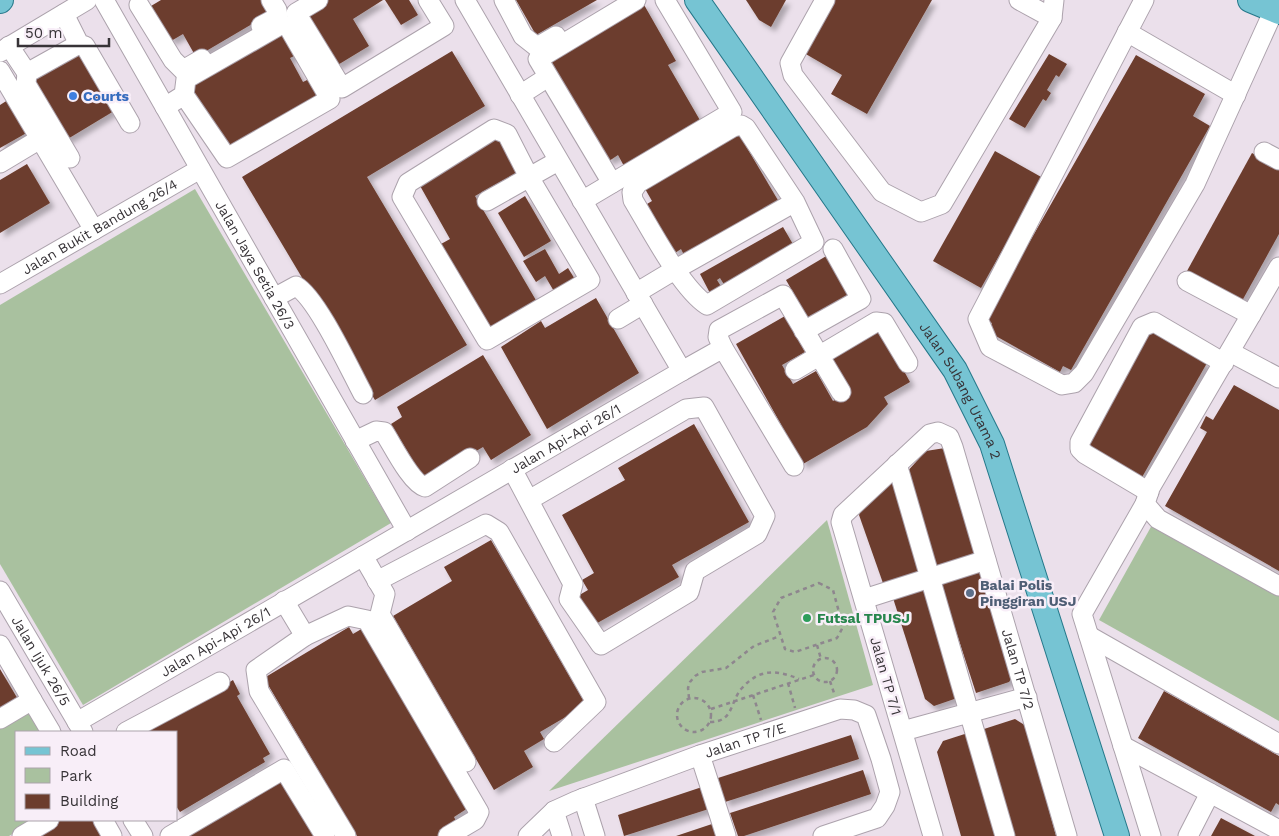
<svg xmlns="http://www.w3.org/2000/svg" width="1279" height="836" viewBox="0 0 1279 836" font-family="'Work Sans',sans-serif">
<defs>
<filter id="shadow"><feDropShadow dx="4.5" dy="4.5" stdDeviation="2.5" flood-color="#0004"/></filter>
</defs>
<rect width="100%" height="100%" fill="#ebe0eb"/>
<!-- green -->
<g fill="#a9c19f">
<polygon points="195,189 391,523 83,705 0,564 0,305"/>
<polygon points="827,520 873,685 549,791"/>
<polygon points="1152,525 1279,596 1279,721 1099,620"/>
<polygon points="32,709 46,732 16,732 16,820 37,820 9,836 0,836 0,728"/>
</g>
<!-- building -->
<g fill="#6c3d2d" filter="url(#shadow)">
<polygon points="161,0 268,0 274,11 196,57 183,34 171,41 151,6"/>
<polygon points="328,0 383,0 353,19 369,46 336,66 305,14"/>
<polygon points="385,0 409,0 418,15 401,25"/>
<polygon points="516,0 597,0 536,35"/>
<polygon points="746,0 786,0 771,27 759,20"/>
<polygon points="835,0 932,0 867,114 831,94 842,75 804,53"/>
<polygon points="643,3 676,61 668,65 701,122 624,166 618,155 609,161 549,58"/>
<polygon points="283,32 296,55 290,58 303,82 309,79 319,95 228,153 190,85"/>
<polygon points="452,51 485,106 367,177 467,345 375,400 242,177"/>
<polygon points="80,53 114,111 66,140 31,82"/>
<polygon points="1049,54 1067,64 1059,77 1056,75 1047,90 1051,93 1046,101 1043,99 1025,128 1009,119"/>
<polygon points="1136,55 1205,94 1193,116 1210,126 1071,370 1063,366 1060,372 987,331 992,323 985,320"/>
<polygon points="11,98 30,131 0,148 0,105"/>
<polygon points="737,131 779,202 685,257 681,249 675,253 647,204 652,201 644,187"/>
<polygon points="498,138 518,172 475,196 537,302 490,329 441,244 450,239 419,184"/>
<polygon points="995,151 1043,178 981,288 933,261"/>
<polygon points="1252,153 1279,168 1279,234 1242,301 1187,271"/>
<polygon points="27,164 50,203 0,233 0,180"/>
<polygon points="525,196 551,241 524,257 498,213"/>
<polygon points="783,227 794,246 725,286 720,278 717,280 722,288 711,295 700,274"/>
<polygon points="545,249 559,274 568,268 576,281 555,293 545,276 536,282 523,261"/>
<polygon points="828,255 851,295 809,320 786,280"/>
<polygon points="596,298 639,373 547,429 501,347 541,321 545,328"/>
<polygon points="785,316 805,352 782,365 793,384 816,371 833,401 848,393 829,359 881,329 910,382 884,397 888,404 867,427 803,464 736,344"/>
<polygon points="1150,330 1207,363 1141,479 1084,447"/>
<polygon points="483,355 531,435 491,460 483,447 425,481 391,424 402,417 397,407"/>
<polygon points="1234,385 1279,410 1279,571 1165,506 1207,432 1200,428 1206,416 1213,420"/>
<polygon points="694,424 749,522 672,565 679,577 592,626 576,597 588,590 582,580 594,573 562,515 625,480 618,468"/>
<polygon points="945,448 983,557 938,572 904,475 926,451"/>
<polygon points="897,480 928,571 884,586 859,515 864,503"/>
<polygon points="491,540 586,705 540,732 544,739 524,751 533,767 494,790 393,616 452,581 444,567"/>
<polygon points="979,569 1015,673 1009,682 976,693 940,582"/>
<polygon points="929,586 963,696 934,706 925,699 893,598"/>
<polygon points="349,627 353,634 363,628 468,808 454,817 458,825 440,836 357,836 264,678"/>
<polygon points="0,669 19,701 0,712"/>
<polygon points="233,680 240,694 237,696 270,754 263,758 265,762 180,812 176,806 176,732 145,732"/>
<polygon points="1164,691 1279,756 1279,805 1276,803 1271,812 1138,738"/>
<polygon points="1015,719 1026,726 1056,836 1013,836 984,729"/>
<polygon points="974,731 1002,836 961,836 937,752 943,741"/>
<polygon points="851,735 859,759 725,802 718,778"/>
<polygon points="863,770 871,794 744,836 738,836 730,813"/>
<polygon points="284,779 316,836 190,836 188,833"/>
<polygon points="708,785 715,807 624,836 618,815"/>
<polygon points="1221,818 1255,836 1211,836"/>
<polygon points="58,820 95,820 105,836 31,836"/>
<polygon points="718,822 723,836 676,836"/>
</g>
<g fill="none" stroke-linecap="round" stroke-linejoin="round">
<!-- minor casing -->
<g stroke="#aca2ac" stroke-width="21">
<g id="minor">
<path id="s1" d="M104,0L407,531"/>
<polyline points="318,0 296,13 342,88 444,26 428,0"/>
<polyline points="504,0 523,36 537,47 556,36"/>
<polyline points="825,0 790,63 793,75 882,192 921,212 942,204 1052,18 1054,0"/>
<polyline points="1019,0 1052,18"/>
<polyline points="1144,0 978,319 990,347 1062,385 1074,383 1084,373 1195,184 1274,10"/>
<polyline points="139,5 173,60 183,70 202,59"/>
<polyline points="64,14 79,44 85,46 130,123"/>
<polyline points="261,26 278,17 277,10 271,0"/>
<polyline points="1127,32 1236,95"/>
<polyline points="9,46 27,73 79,44"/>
<polyline points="0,52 87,0"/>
<polyline points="0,71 94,230"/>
<polyline points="27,73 26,84 70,158"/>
<polyline points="520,95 548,77"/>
<polyline points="165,107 184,95 186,79 282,24 289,28 330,99 227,158 184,95"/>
<polygon points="494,129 507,134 529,177 590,280 487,340 402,197 408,183"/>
<polyline points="1264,152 1279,160"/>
<polyline points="0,163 40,139"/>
<polyline points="612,183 538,59 636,0"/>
<polyline points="487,201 558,161"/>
<polyline points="582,201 732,112 665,0"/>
<polyline points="1279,267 1150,488 1145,504 1158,519 1279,586"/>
<polyline points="1187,281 1251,315"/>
<path id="s2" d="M0,284L200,169"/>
<path d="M636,293L676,269L795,202L814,242L707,305C681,288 650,228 633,200L632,192L638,183L733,127L741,125L746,128L795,202"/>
<path d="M274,298L296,286C317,298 350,370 363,394"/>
<polyline points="618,319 643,304"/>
<polyline points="804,331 861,299 833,249"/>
<polyline points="723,348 718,337 719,330 783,295 841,392"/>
<polyline points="1230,352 1279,378"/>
<polyline points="795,370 876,322 884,323 908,363"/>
<polyline points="682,371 723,348 794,466"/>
<path d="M355,441L376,431L384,432C393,446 411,483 425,487L470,458"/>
<polyline points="897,464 1005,836"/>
<polyline points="512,469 573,584 569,599 601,645 689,592 695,571 757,534 765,516 704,407 686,409 529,500"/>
<polyline points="1149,492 1085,454 1080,449 1080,442 1142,327 1154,322 1224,363"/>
<polyline points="1145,504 1082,614 1151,836"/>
<polyline points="363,556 385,594 380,614 466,762"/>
<polyline points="377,581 486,524 499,532 596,702 554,742"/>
<path id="s3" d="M0,591L83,732"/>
<polyline points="864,599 986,560"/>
<polyline points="284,601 305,636"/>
<polyline points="1089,636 1279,744"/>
<polyline points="0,645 32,700 0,719"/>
<polyline points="32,700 51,732"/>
<path id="s4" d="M77,722L682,371L465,0"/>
<polyline points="903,731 1027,697"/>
<polyline points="126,732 220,682"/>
<polyline points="1123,746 1279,830"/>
<polyline points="700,755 726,836"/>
<polyline points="583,798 595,836"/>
<polyline points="554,811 562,836"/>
<polyline points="103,820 112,836"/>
<polyline points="133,820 143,836"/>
<polyline points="22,836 49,820"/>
<polyline points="170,836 284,769 325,836"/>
<polyline points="346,836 259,691 256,670 305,636 348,616 367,620 479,812 475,820 448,836"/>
<path id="s5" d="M528,836L554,811L576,801L700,755L840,709L854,710L866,715L881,759L890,792L885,806L877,818L823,836"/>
<path id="s6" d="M933,836L841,522L843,515L930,434L938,432L949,437L953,447L1067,836"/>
<polyline points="1188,836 1210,793"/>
</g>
</g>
<!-- major casing -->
<g stroke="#25788a" stroke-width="26">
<g id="major">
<path id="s7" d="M697,0L955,370L992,444L1117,836"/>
<polyline points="1250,0 1279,12"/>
<polyline points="0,1 1,0"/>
</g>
</g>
<!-- path -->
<g stroke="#8e868e" stroke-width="2.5" stroke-dasharray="4 4" stroke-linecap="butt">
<polygon points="819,583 833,590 843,627 837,638 795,652 785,649 773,612 781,598"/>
<polyline points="817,645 821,659"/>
<circle cx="825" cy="670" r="12"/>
<polyline points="830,681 835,696"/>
<polyline points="788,683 795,708"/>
<polyline points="753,695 761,720"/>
<circle cx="694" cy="715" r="17"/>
<polyline points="689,698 688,688 690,682 695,676 702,672 726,668 754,646 780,636"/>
<polyline points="711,709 814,675"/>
<path d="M710,722C734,722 730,701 742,688C760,668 777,670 799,679"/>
</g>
<!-- minor -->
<use href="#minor" stroke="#fff" stroke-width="19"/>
<!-- major -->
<use href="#major" stroke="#76c4d3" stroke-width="24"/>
</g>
<!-- markers -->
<circle fill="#3f7fe0" stroke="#f8eef8" stroke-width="2" cx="73" cy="96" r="5"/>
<circle fill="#5c6f8a" stroke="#f8eef8" stroke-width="2" cx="970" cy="593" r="5"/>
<circle fill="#2e9e5b" stroke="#f8eef8" stroke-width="2" cx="807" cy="618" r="5"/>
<g text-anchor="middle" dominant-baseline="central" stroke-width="5" stroke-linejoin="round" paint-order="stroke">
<!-- shop labels -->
<g font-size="14" font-weight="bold" fill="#366cbe" stroke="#f8eef8" text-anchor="start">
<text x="83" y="96">Courts</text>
</g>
<!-- street labels -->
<g font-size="14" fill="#373337" stroke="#f8eef8">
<text stroke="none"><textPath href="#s2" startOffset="115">Jalan Bukit Bandung 26/4</textPath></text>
<text stroke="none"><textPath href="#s1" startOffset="305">Jalan Jaya Setia 26/3</textPath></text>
<text stroke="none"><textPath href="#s7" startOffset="472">Jalan Subang Utama 2</textPath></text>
<text stroke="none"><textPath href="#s4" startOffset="565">Jalan Api-Api 26/1</textPath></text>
<text stroke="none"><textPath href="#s4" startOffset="160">Jalan Api-Api 26/1</textPath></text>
<text stroke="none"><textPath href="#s3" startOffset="81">Jalan Ijuk 26/5</textPath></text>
<text stroke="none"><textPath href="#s6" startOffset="716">Jalan TP 7/2</textPath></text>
<text transform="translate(886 676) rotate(74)">Jalan TP 7/1</text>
<text stroke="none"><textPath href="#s5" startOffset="240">Jalan TP 7/E</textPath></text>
</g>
<!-- service labels -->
<g font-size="14" font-weight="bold" fill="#4e5e75" stroke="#f8eef8" text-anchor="start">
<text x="980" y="585">Balai Polis<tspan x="980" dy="16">Pinggiran USJ</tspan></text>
</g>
<!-- leisure labels -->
<g font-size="14" font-weight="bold" fill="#27864d" stroke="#f8eef8" text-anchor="start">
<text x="817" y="618">Futsal TPUSJ</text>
</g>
</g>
<!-- legend -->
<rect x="15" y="731" width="162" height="90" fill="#f8eef8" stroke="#aba3ab"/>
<rect x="25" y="747" width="25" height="8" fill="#76c4d3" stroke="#aba3ab"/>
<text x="60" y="756" font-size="15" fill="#373337">Road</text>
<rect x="25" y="768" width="25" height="15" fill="#a9c19f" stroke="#aba3ab"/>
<text x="60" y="781" font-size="15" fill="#373337">Park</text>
<rect x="25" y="794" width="25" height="15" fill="#6c3d2d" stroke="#aba3ab"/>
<text x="60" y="806" font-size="15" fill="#373337">Building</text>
<!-- scale -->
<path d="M18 38v8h91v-8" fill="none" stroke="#373337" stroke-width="2.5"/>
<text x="25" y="38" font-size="15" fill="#373337" stroke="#f8eef8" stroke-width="4" paint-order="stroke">50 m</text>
</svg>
